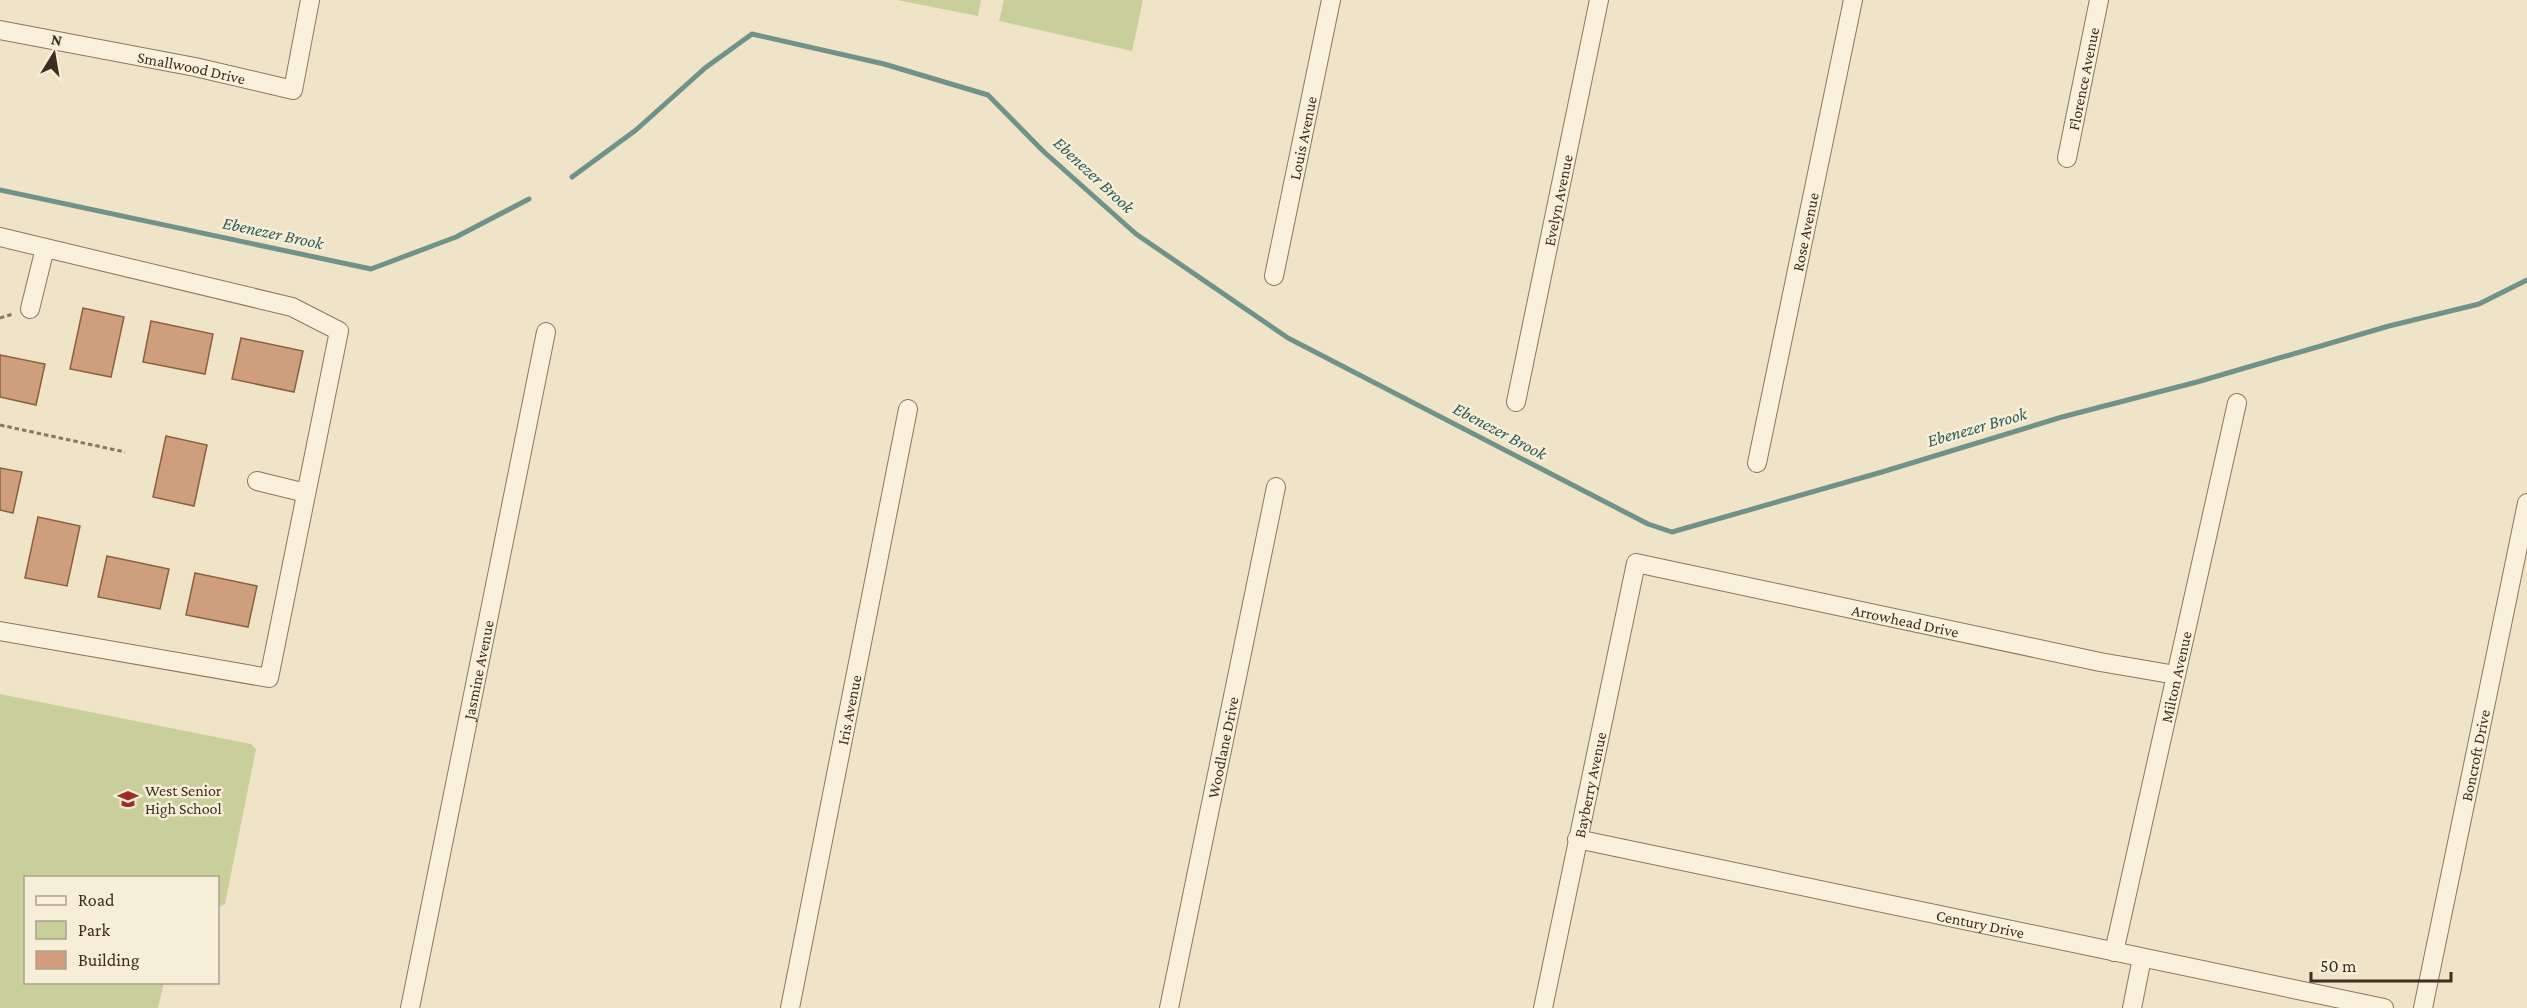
<svg xmlns="http://www.w3.org/2000/svg" width="2527" height="1008" viewBox="0 0 2527 1008" font-family="'Crimson Pro',serif">
<rect width="100%" height="100%" fill="#f0e4c8"/>
<!-- green -->
<g fill="#c9cf9b">
<polygon points="897,0 981,0 978,16"/>
<polygon points="1004,0 1143,0 1132,51 999,21"/>
<polygon points="0,694 251,744 256,749 225,904 218,908 218,878 26,878 26,982 164,983 158,1008 0,1008"/>
</g>
<g fill="none" stroke-linecap="round" stroke-linejoin="round">
<!-- stream -->
<g stroke="#6f938a" stroke-width="5">
<polyline points="572,177 636,130 705,68 752,34 884,64 988,95 1043,151 1136,234 1288,338 1648,524 1672,532 1882,472 2062,417 2197,382 2389,326 2479,304 2527,280"/>
<polyline points="0,190 371,269 456,237 529,199"/>
</g>
</g>
<!-- building -->
<g fill="#cf9f7d" stroke="#8d5f41" stroke-width="1.5">
<polygon points="83,308 124,317 111,377 70,369"/>
<polygon points="151,321 213,334 205,374 143,362"/>
<polygon points="241,338 303,351 294,392 232,379"/>
<polygon points="0,355 45,364 36,405 0,397"/>
<polygon points="166,436 207,445 194,506 153,497"/>
<polygon points="0,468 22,472 13,513 0,510"/>
<polygon points="38,517 80,526 67,586 25,578"/>
<polygon points="107,556 169,569 160,609 98,597"/>
<polygon points="195,573 257,586 248,627 186,615"/>
</g>
<g fill="none" stroke-linecap="round" stroke-linejoin="round">
<!-- minor casing -->
<g stroke="#8d765c" stroke-width="20">
<g id="minor">
<path id="s1" d="M0,30L195,67L293,90L310,0"/>
<path id="s2" d="M2067,158L2099,0"/>
<polyline points="0,237 292,307 339,331 269,678 0,631"/>
<path id="s3" d="M1274,276L1331,0"/>
<polyline points="30,309 45,248"/>
<path id="s4" d="M1516,402L1599,0"/>
<path id="s5" d="M1757,463L1853,0"/>
<polyline points="257,481 306,493"/>
<path id="s6" d="M1577,839L2384,1008"/>
<path id="s7" d="M2114,952L2237,403"/>
<path id="s8" d="M410,1008L546,332"/>
<path id="s9" d="M790,1008L908,409"/>
<path id="s10" d="M1169,1008L1276,487"/>
<path id="s11" d="M1543,1008L1636,563L2100,662L2176,675"/>
<polyline points="2132,1008 2142,958"/>
<path id="s12" d="M2423,1008L2527,503"/>
</g>
</g>
<!-- path -->
<g stroke="#8d765c" stroke-width="3" stroke-dasharray="4.5 3" stroke-linecap="butt">
<polyline points="0,318 13,314"/>
<polyline points="0,425 125,452"/>
</g>
<!-- minor -->
<use href="#minor" stroke="#faf1dc" stroke-width="18"/>
</g>
<!-- icons -->
<defs>
<g id="school-bare" transform="scale(1.62)"><path d="M0-5L7-2L0 1L-7-2ZM-4 1L0 2.5L4 1V4Q0 6-4 4Z" fill="#9e2a2b" stroke="#f7eed8" stroke-width="2.5" paint-order="stroke"/></g>
</defs>
<g fill-rule="evenodd">
<use href="#school-bare" x="128" y="799"/>
</g>
<g text-anchor="middle" dominant-baseline="central" stroke-width="5" stroke-linejoin="round" paint-order="stroke">
<!-- street labels -->
<g font-size="16" fill="#3d2e20" stroke="#f7eed8">
<text stroke="none"><textPath href="#s1" startOffset="195">Smallwood Drive</textPath></text>
<text stroke="none"><textPath href="#s2" startOffset="81">Florence Avenue</textPath></text>
<text stroke="none"><textPath href="#s3" startOffset="141">Louis Avenue</textPath></text>
<text stroke="none"><textPath href="#s4" startOffset="206">Evelyn Avenue</textPath></text>
<text stroke="none"><textPath href="#s5" startOffset="236">Rose Avenue</textPath></text>
<text stroke="none"><textPath href="#s11" startOffset="730">Arrowhead Drive</textPath></text>
<text stroke="none"><textPath href="#s8" startOffset="345">Jasmine Avenue</textPath></text>
<text stroke="none"><textPath href="#s7" startOffset="282">Milton Avenue</textPath></text>
<text stroke="none"><textPath href="#s9" startOffset="304">Iris Avenue</textPath></text>
<text stroke="none"><textPath href="#s10" startOffset="266">Woodlane Drive</textPath></text>
<text stroke="none"><textPath href="#s12" startOffset="258">Boncroft Drive</textPath></text>
<text stroke="none"><textPath href="#s11" startOffset="228">Bayberry Avenue</textPath></text>
<text stroke="none"><textPath href="#s6" startOffset="412">Century Drive</textPath></text>
</g>
<!-- poi labels -->
<g font-size="16" fill="#3d2e20" stroke="#f7eed8" text-anchor="start">
<text x="145" y="790">West Senior<tspan x="145" dy="18">High School</tspan></text>
</g>
<!-- water labels -->
<g font-size="18" font-style="italic" fill="#2f5d5a" stroke="#f7eed8">
<text transform="translate(1094 175) rotate(43)">Ebenezer Brook</text>
<text transform="translate(273 233) rotate(12)">Ebenezer Brook</text>
<text transform="translate(1977 427) rotate(-16)">Ebenezer Brook</text>
<text transform="translate(1500 431) rotate(28)">Ebenezer Brook</text>
</g>
</g>
<!-- legend -->
<rect x="24" y="876" width="195" height="108" fill="#f7eed8" stroke="#ada18e" stroke-width="1.5"/>
<rect x="36" y="896" width="30" height="9" fill="#faf1dc" stroke="#ada18e" stroke-width="1.5"/>
<text x="78" y="906" font-size="18" fill="#3d2e20">Road</text>
<rect x="36" y="921" width="30" height="18" fill="#c9cf9b" stroke="#ada18e" stroke-width="1.5"/>
<text x="78" y="936" font-size="18" fill="#3d2e20">Park</text>
<rect x="36" y="951" width="30" height="18" fill="#cf9f7d" stroke="#ada18e" stroke-width="1.5"/>
<text x="78" y="966" font-size="18" fill="#3d2e20">Building</text>
<!-- north arrow -->
<g transform="translate(54 54) rotate(11)" stroke="#f7eed8" stroke-width="4.5" paint-order="stroke">
<path d="M0-4.5L10 22L0 15L-10 22Z" fill="#3d2e20"/>
<text y="-9" font-size="16" font-weight="bold" text-anchor="middle" fill="#3d2e20">N</text>
</g>
<!-- scale -->
<path d="M2311 972v9h140v-9" fill="none" stroke="#3d2e20" stroke-width="3"/>
<text x="2320" y="972" font-size="18" fill="#3d2e20" stroke="#f7eed8" stroke-width="4.5" paint-order="stroke">50 m</text>
</svg>
